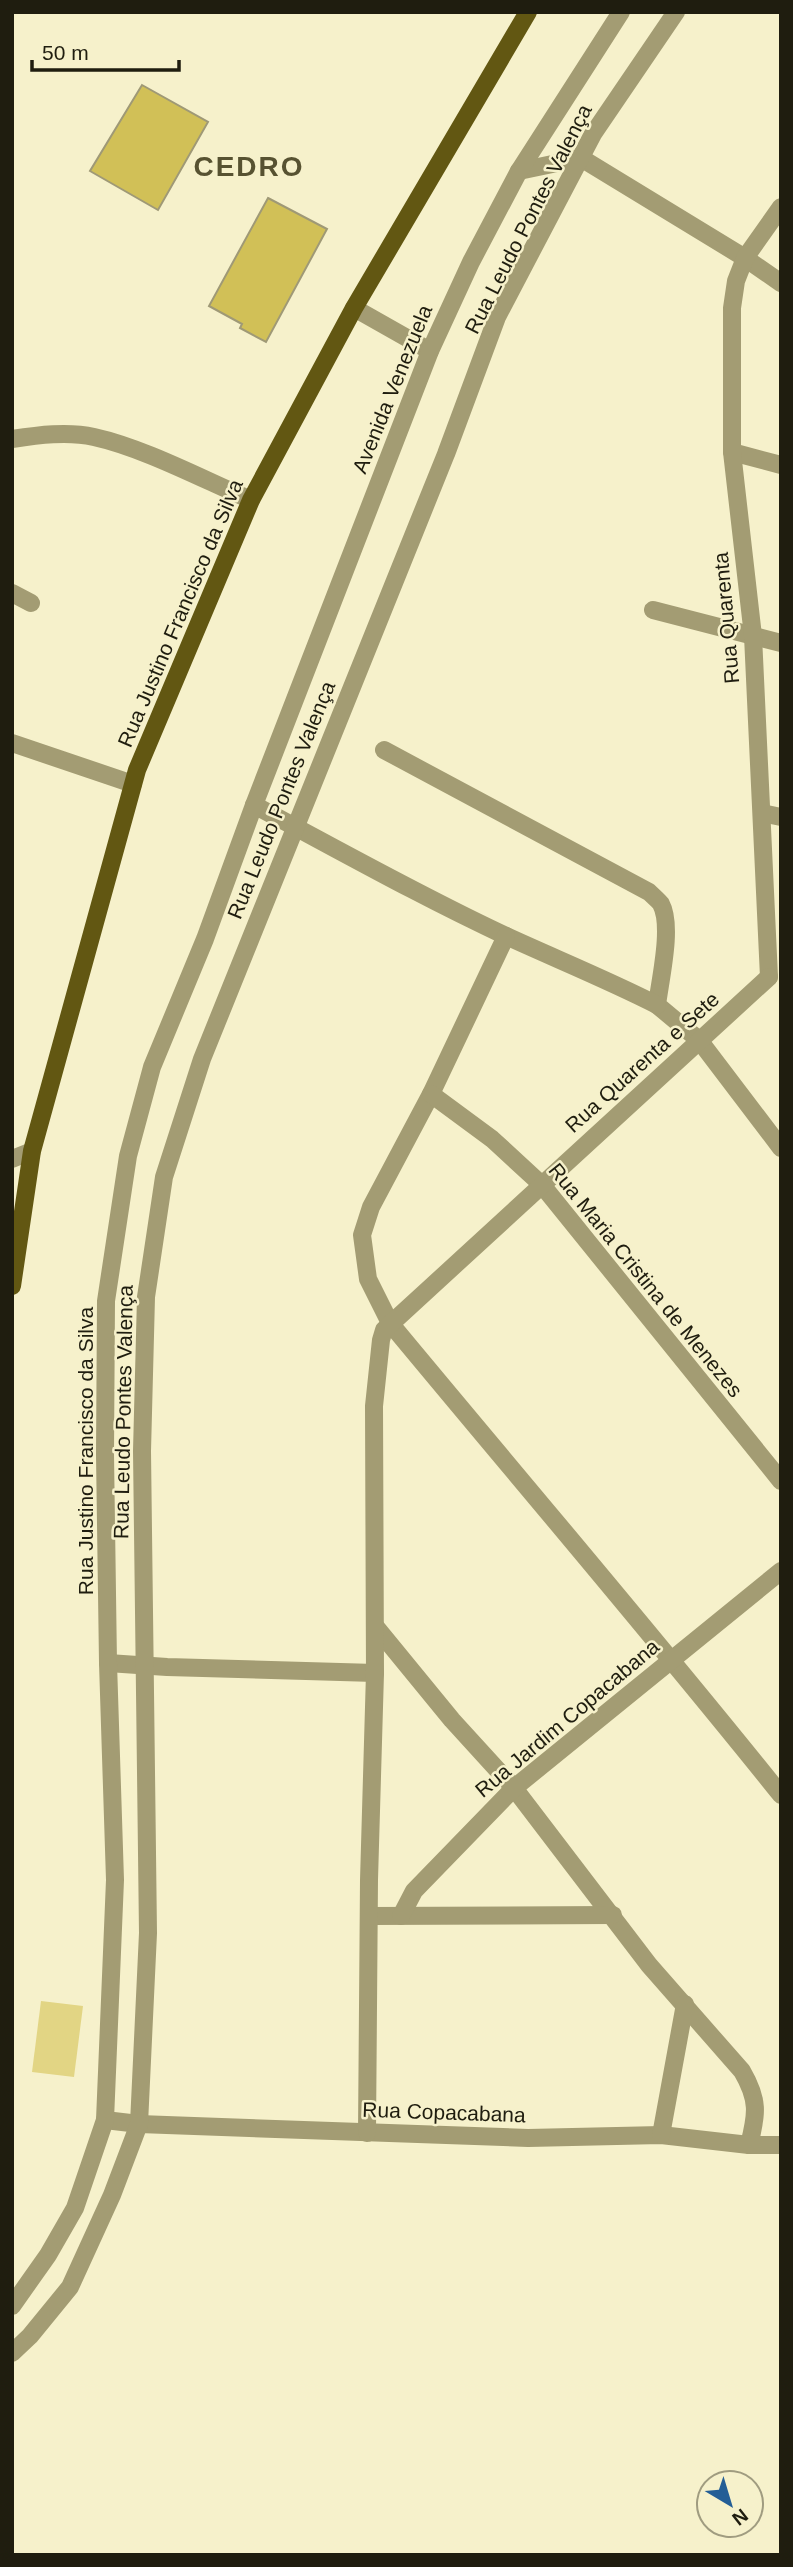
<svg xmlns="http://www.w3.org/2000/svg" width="793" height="2567" viewBox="0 0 793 2567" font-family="Arial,sans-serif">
<rect width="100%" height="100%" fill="#f6f1cb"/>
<!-- green -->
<polygon fill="#e2d584" points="41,2001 83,2006 74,2077 32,2072"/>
<!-- building -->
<g fill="#d1c057" stroke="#9f9976" stroke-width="2">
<polygon points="142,85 208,122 158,210 90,171"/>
<polygon points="268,198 327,229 266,342 240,328 242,324 209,306"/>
</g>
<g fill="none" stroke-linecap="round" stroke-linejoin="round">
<!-- minor -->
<g stroke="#a39c73" stroke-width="18">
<polyline points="519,171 581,158 745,258 781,283"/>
<polyline points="354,308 430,351"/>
<path d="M12,439C38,435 68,431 94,437C144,448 204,480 251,500"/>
<polyline points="732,452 781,465"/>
<polyline points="12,593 31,603"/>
<polyline points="653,610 781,643"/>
<polyline points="12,743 133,784"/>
<path d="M384,750L649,892C653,896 658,900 661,904C673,926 660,980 657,1005L699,1040L781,1148"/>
<path d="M254,805C337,849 420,896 506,936C556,959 608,980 657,1005"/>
<polyline points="762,813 781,817"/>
<path d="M506,936L431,1094L371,1207L362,1235L368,1279L390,1323C520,1480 653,1635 781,1795"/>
<polyline points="769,977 753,636 732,452 732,308 736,281 745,258 781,207"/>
<polyline points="431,1094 492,1139 542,1185 781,1481"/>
<polyline points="12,1159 32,1151"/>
<path d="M375,1626L452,1720L514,1788L649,1965L742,2071C759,2100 757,2114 749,2145"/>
<polyline points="108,1663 167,1667 375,1673"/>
<polyline points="370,1916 613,1915"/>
<polyline points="401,1916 414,1891 514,1788 781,1571"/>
<polyline points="105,2120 139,2124 528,2138 661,2135 749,2145 781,2145"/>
<polyline points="367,2133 369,1880 375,1673 374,1406 381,1340 384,1330 769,977"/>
<polyline points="661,2135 685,2004"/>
<polyline points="12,2306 48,2255 75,2208 105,2120 115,1880 108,1663 105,1454 106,1301 128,1156 152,1067 205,939 254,805 430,351 471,262 519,171 621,12"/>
<polyline points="12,2353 30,2336 70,2287 112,2195 139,2124 148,1933 142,1451 146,1297 164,1177 202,1059 446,454 497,317 593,134 676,12"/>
</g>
<!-- major -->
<polyline stroke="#625712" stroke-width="18" points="12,1286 32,1151 137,770 251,500 354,308 528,12"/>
</g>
<g text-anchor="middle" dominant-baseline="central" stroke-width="5" stroke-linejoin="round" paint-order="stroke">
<!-- street labels -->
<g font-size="21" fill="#1f1d0f" stroke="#f6f1cb">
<text transform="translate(528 219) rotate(-63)">Rua Leudo Pontes Valença</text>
<text transform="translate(392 389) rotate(-68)">Avenida Venezuela</text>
<text transform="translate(180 613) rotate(-67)">Rua Justino Francisco da Silva</text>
<text transform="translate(726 618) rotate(-95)">Rua Quarenta</text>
<text transform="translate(281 800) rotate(-68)">Rua Leudo Pontes Valença</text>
<text transform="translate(642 1062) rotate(-42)">Rua Quarenta e Sete</text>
<text transform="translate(646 1280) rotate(51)">Rua Maria Cristina de Menezes</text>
<text transform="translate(123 1412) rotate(-89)">Rua Leudo Pontes Valença</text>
<text transform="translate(85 1451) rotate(-90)">Rua Justino Francisco da Silva</text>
<text transform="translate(567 1718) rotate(-40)">Rua Jardim Copacabana</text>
<text transform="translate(444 2112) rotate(2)">Rua Copacabana</text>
</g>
<!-- district labels -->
<g font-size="28" font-weight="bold" letter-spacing="2" fill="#575231" stroke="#f6f1cb">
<text x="249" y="166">CEDRO</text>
</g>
</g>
<!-- border -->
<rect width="793" height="2567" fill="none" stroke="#1f1d0f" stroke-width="28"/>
<!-- north arrow -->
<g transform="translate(730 2504) rotate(142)"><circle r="33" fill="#f6f1cb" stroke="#a09c80" stroke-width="2"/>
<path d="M0-5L12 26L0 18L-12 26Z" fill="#245e96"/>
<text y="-10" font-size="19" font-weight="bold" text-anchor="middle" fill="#1f1d0f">N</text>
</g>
<!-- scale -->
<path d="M32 60v10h147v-10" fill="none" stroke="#1f1d0f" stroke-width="3.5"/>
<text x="42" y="60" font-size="21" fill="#1f1d0f" stroke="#f6f1cb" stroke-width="5" paint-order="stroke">50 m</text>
</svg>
